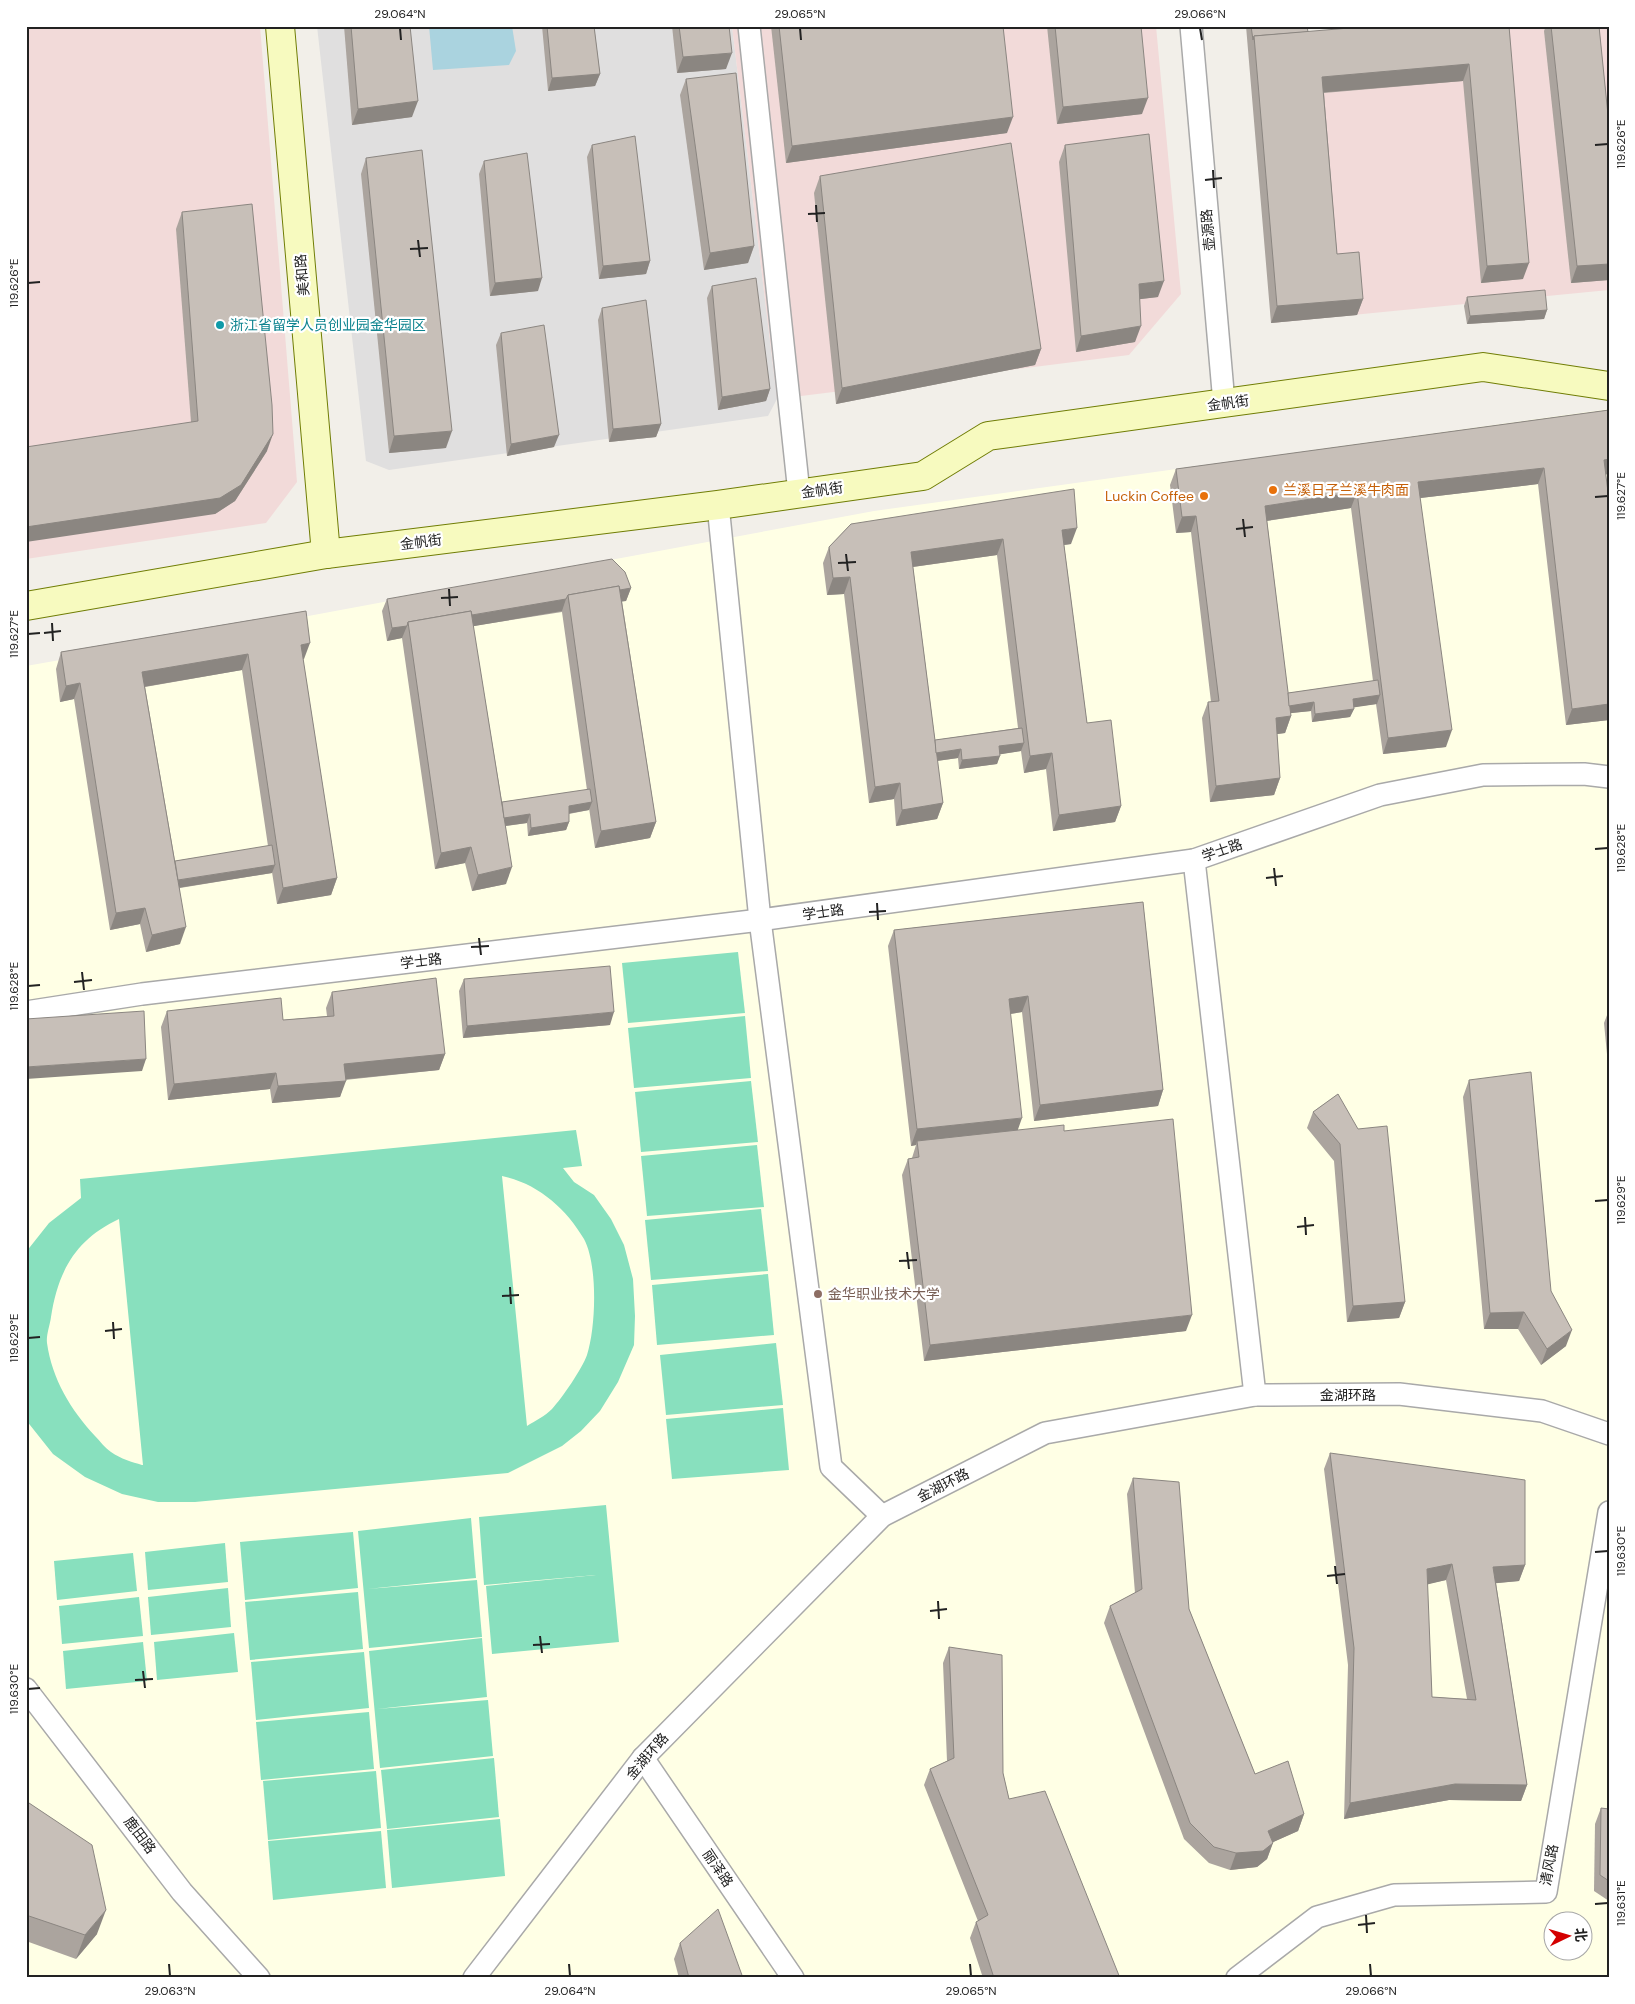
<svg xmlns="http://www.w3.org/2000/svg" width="1635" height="2004" viewBox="0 0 1635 2004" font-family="'DM Sans','Noto Sans SC',sans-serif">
<rect width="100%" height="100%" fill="#f2efe9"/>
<!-- residential -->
<polygon fill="#e0dfdf" points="317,26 732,26 777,399 768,416 389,470 366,461"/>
<!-- commercial -->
<g fill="#f2dad9">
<polygon points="26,26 260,26 297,482 266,523 26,559"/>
<polygon points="732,26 1156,26 1181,294 1129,355 777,399"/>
<polygon points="1493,26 1609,26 1609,290 1271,323 1304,49"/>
</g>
<!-- education -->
<path fill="#ffffe5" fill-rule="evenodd" d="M1609,409V1978H26V666L276,622L874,511ZM1552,1922H1582V1952H1552Z"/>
<!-- pitch -->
<g fill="#88e0be" fill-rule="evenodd">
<polygon points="738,952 745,1013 628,1023 622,963"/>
<polygon points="745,1016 751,1078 634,1088 628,1028"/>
<polygon points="751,1081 758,1142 641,1152 635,1092"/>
<path d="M576,1130L582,1166L563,1168L574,1182L594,1195L611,1219L624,1245L633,1279L635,1316L634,1345L618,1382L600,1411L581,1431L562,1446L508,1473L195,1502H158L122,1494L85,1477L53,1454L26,1420V1252L49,1223L81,1198L80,1179ZM502,1176C537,1183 566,1208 584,1239C598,1265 596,1327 587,1355C582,1369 562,1398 552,1409C545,1416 535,1421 527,1426ZM119,1219L143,1465H142C132,1462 121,1459 111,1452C105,1448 100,1441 95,1436C71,1410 52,1379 47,1343C46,1335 50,1325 51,1317C58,1271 76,1239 119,1219Z"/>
<polygon points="757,1145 764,1207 647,1216 641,1156"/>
<polygon points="761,1209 768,1271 651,1280 645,1220"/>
<polygon points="768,1274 774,1335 657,1345 652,1285"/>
<polygon points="776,1343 783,1405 666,1415 660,1355"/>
<polygon points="783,1408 789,1470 672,1479 666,1419"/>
<polygon points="606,1505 619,1642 492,1654 486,1586 596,1575 484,1585 479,1517"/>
<polygon points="471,1518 476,1578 367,1589 477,1580 482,1637 369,1648 358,1531"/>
<polygon points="353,1532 358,1588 245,1600 240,1542"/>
<polygon points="225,1543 228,1582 148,1590 145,1552"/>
<polygon points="133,1553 137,1591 57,1600 54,1561"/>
<polygon points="228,1588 231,1627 151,1635 148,1597"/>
<polygon points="358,1592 363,1649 250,1660 245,1602"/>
<polygon points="139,1597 143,1636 62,1644 59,1606"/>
<polygon points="234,1633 238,1672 157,1680 154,1642"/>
<polygon points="482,1638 487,1697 377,1709 488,1700 493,1756 380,1768 369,1651"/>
<polygon points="143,1642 147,1681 66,1689 63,1651"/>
<polygon points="364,1652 369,1708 256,1720 251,1662"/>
<polygon points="369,1712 374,1769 261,1780 256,1722"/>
<polygon points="494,1758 499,1817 387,1829 381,1770"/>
<polygon points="376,1771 381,1828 268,1840 263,1781"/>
<polygon points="500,1819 505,1876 392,1888 387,1830"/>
<polygon points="381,1831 386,1888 273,1900 268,1841"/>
</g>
<!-- water -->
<polygon fill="#aad3df" points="429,26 512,26 516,51 509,65 433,70"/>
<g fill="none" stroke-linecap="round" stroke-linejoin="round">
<!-- street casing -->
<g stroke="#a9a9a9" stroke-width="24">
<g id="street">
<polyline points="749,26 799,493"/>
<polyline points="1191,26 1224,403"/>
<polyline points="718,505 760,920 831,1467 882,1516"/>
<polyline points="1194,860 1255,1395"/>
<polyline points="26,1012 142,994 760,920 1194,860 1380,795 1483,775 1584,774 1609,777"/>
<polyline points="26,1689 182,1892 259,1978"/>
<polyline points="643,1758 793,1978"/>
<polyline points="474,1978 643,1758 882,1516 1045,1433 1255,1395 1399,1394 1542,1411 1609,1434"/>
<polyline points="1237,1978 1317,1917 1394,1895 1546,1892 1609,1512"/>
</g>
</g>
<!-- secondary casing -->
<g stroke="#707d05" stroke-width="30">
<g id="secondary">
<polyline points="280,26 326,554"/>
<polyline points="26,606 326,554 718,505 923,476 988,436 1224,403 1483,367 1609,386"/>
</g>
</g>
<!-- street -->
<use href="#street" stroke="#fff" stroke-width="21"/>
<!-- secondary -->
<use href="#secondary" stroke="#f7fabf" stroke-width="28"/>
</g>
<!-- wall -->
<g fill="#aba49e" fill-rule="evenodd">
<polygon points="344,26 410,26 412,117 352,125"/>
<polygon points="542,26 594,26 600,74 595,86 548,91"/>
<polygon points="672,26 729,26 726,69 677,73"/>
<polygon points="771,26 1003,26 1007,133 786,163"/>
<polygon points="1047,26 1141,26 1142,114 1057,124"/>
<polygon points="1246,26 1307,26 1308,32 1353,28 1353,26 1509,26 1523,279 1481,283 1463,81 1324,93 1337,254 1363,299 1357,315 1271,323"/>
<polygon points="1546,26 1599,26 1609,125 1609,280 1571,283 1544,31"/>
<polygon points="686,79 754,246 748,263 704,270 680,95"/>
<polygon points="592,145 650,261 646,274 599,279 587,157"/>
<polygon points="1065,145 1158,297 1140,299 1135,342 1076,352 1059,162"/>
<polygon points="366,158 446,448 389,453 361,174"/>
<polygon points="484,161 538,291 490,296 479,174"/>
<polygon points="820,176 1041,349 1035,365 836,404 814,193"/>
<polygon points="182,212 267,451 235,501 215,514 191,422 176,229"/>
<polygon points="712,286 770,389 766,401 718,410 707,298"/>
<polygon points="1467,297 1547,310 1544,319 1467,324 1464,306"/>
<polygon points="602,308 661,424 656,437 609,442 598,320"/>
<polygon points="501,333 554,447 507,456 496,345"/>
<path d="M1609,410L1606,475L1609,720L1566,725L1538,484L1420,498L1446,747L1383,754L1376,704L1353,707L1354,709L1350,717L1312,722L1311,711L1290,713L1291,716L1285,733L1277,734L1280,778L1274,795L1210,802L1202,718L1208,702H1211L1191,532L1176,533L1170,485L1176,469ZM1351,508L1373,681L1288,693L1267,521Z"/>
<path d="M851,524L1071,544L1064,545L1087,723L1121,806L1115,822L1053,831L1046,769L1024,773L1021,751L1000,754L997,764L959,769L958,758L937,761L943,803L937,819L896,826L894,799L869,803L844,594L827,595L823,563L829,547ZM997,555L1018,728L935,740L913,567Z"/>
<path d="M631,588L626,601H622L656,822L650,838L595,848L589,808V810L569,814V822L566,830L528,836L527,823L506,826V884L472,891L465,863L435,869L402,638L387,641L382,611L387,599ZM562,612L587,790L502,802L473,626Z"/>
<path d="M306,611L304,659H303L337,878L331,895L277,904L272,872V873L180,888V944L146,952L140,924L110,930L74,699L60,702L56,669L61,652ZM242,670L268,846L175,861L145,687Z"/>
<polygon points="1143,902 1163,1090 1158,1106 1034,1121 1022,1012 1010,1014 1018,1130 1064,1131 1186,1331 924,1361 902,1175 908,1159 912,1158 916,1145 911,1146 888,946 894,930"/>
<polygon points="464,979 610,1025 463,1038 459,991"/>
<polygon points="332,992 445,1054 439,1070 345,1080 340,1097 272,1103 270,1089 168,1100 161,1027 167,1011 283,1020 327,1016 326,1008"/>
<polygon points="1609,1010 1609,1075 1604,1023"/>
<polygon points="1469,1080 1551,1291 1566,1346 1541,1365 1518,1329 1484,1329 1463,1097"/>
<polygon points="1338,1094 1405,1302 1399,1318 1347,1322 1334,1161 1307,1128 1313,1112"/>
<path d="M1330,1453L1525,1565L1519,1581L1496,1583L1527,1785L1521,1801L1449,1800L1344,1819L1348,1665L1324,1469ZM1446,1580L1467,1699L1432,1697L1427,1584Z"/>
<polygon points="1133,1478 1189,1609 1255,1774 1304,1814 1298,1831 1273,1842 1267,1859 1257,1867 1230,1870 1209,1863 1184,1839 1104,1623 1110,1606 1135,1593 1127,1494"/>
<polygon points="949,1647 1003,1773 1009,1799 1120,1978 983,1978 970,1938 976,1922 978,1921 924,1785 930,1769 947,1761 943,1663"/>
<polygon points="26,1801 97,1934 76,1959 26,1941"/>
<polygon points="1601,1808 1609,1809 1609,1901 1594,1891 1595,1824"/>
<polygon points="680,1943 743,1978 679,1978 674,1959"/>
</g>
<!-- shaded-wall -->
<g fill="#8b8681">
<polygon points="1355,26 1380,26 1354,29"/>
<polygon points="732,53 726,69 677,73 683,57"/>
<polygon points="1469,64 1463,81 1316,93 1322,77"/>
<polygon points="600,74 595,86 548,91 552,78"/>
<polygon points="1148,98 1142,114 1057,124 1063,107"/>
<polygon points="418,101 412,117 352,125 358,109"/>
<polygon points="1013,117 1007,133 786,163 792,146"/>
<polygon points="754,246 748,263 704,270 710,253"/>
<polygon points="650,261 646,274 599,279 603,266"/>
<polygon points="1529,263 1523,279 1481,283 1487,266"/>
<polygon points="1609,264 1609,280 1571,283 1577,266"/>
<polygon points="542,278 538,291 490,296 495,283"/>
<polygon points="1164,281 1158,297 1133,300 1139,284"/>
<polygon points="1363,299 1357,315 1271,323 1277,306"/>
<polygon points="1547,310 1544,319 1467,324 1470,316"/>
<polygon points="1141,326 1135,342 1076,352 1081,336"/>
<polygon points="1041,349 1035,365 836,404 842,388"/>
<polygon points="770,389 766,401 718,410 722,397"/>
<polygon points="661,424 656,437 609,442 613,429"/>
<polygon points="452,431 446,448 389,453 394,436"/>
<polygon points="273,434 267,451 235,501 215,514 26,542 26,527"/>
<polygon points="559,435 554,447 507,456 511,444"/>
<polygon points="1609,459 1609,474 1598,476 1604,460"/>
<polygon points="1544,468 1538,484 1412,499 1418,482"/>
<polygon points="1357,492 1351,508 1259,522 1265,506"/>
<polygon points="1196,516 1191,532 1176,533 1182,517"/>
<polygon points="1077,528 1071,544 1056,546 1062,530"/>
<polygon points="1003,539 997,555 905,568 911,552"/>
<polygon points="850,577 844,594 827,595 833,578"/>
<polygon points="631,588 626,601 570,610 568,599"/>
<polygon points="566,599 562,611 410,637 409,626"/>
<polygon points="407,626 402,638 387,641 392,628"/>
<polygon points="310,643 304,659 295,661 301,645"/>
<polygon points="248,654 242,670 137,688 142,672"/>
<polygon points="80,683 74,699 60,702 66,686"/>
<polygon points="1380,695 1377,704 1350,708 1353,699"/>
<polygon points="1314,702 1311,711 1283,714 1286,706"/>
<polygon points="1609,704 1609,720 1566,725 1572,709"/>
<polygon points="1354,709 1350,717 1312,722 1315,714"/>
<polygon points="1291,716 1285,733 1270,735 1276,718"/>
<polygon points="1452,730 1446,747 1383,754 1388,738"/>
<polygon points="1024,743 1021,751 996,755 999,746"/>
<polygon points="961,749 958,758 929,762 932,754"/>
<polygon points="1052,753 1046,769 1024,773 1030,756"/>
<polygon points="1000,756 997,764 959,769 962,760"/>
<polygon points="1280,778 1274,795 1210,802 1216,786"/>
<polygon points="900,783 894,799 869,803 875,787"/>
<polygon points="592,802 589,810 566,814 569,806"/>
<polygon points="943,803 937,819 896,826 902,810"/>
<polygon points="1121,806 1115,822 1053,831 1059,815"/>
<polygon points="530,814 527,823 497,827 500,818"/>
<polygon points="569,822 566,830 528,836 531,828"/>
<polygon points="656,822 650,838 595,848 601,831"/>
<polygon points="471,847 465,863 435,869 441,853"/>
<polygon points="275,865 272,873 171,889 174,881"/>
<polygon points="512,867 506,884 472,891 478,875"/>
<polygon points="337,878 331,895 277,904 283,888"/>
<polygon points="145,908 140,924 110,930 116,913"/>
<polygon points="186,927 180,944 146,952 152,935"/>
<polygon points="1028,996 1022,1012 1003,1015 1009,999"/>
<polygon points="614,1012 610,1025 463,1038 467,1026"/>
<polygon points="445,1054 439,1070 338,1080 344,1064"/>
<polygon points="146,1059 142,1071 26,1079 26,1067"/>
<polygon points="276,1073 270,1089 168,1100 174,1084"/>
<polygon points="346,1081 340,1097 272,1103 278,1086"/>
<polygon points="1163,1090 1158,1106 1034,1121 1040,1105"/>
<polygon points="1022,1118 1016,1135 917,1141 916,1145 911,1146 917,1129"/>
<polygon points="1405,1302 1399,1318 1347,1322 1353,1306"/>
<polygon points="1524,1312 1518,1329 1484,1329 1490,1313"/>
<polygon points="1192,1315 1186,1331 924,1361 930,1345"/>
<polygon points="1572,1330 1566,1346 1541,1365 1547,1349"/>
<polygon points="1452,1564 1446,1580 1421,1586 1427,1569"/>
<polygon points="1525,1565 1519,1581 1488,1584 1493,1567"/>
<polygon points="1455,1784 1527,1785 1521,1801 1449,1800 1344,1819 1350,1803"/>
<polygon points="1304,1814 1298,1831 1262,1847 1268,1831"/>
<polygon points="1273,1843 1267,1859 1257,1867 1230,1870 1236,1853"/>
<polygon points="106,1910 97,1934 76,1959 85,1935"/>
</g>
<!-- building -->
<g fill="#c7bfb8" stroke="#8b8681" fill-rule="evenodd">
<polygon points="351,26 410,26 418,101 358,109"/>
<polygon points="547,26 594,26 600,74 552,78"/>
<polygon points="679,26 729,26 732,53 683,57"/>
<polygon points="779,26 1003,26 1013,117 792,146"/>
<polygon points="1055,26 1141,26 1148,98 1063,107"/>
<polygon points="1251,26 1307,26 1308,32 1254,36 1253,40"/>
<polygon points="1373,26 1509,26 1529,263 1487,266 1469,64 1322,77 1337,254 1359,252 1363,299 1277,306 1254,36"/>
<polygon points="1551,26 1599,26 1609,125 1609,264 1577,266"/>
<polygon points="736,73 754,246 710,253 686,79"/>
<polygon points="1149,134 1164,281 1139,284 1141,326 1081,336 1065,145"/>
<polygon points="635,136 650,261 603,266 592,145"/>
<polygon points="1011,143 1041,349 842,388 820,176"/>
<polygon points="422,150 452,431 394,436 366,158"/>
<polygon points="527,153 542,278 495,283 484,161"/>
<polygon points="252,204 272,405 273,434 241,485 220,498 26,527 26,447 198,421 182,212"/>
<polygon points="756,278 770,389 722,397 712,286"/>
<polygon points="1545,290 1547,310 1470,316 1467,297"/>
<polygon points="646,300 661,424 613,429 602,308"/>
<polygon points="544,325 559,435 511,444 501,333"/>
<polygon points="1609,410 1609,459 1604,460 1609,500 1609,704 1572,709 1544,468 1418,482 1452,730 1388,738 1357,492 1265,506 1291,716 1276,718 1280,778 1216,786 1208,702 1219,701 1196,516 1182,517 1176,469"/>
<polygon points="1074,489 1077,528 1062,530 1087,723 1111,720 1121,806 1059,815 1052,753 1030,756 1003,539 911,552 943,803 902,810 900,783 875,787 850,577 833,578 829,547 851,524"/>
<polygon points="612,559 625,572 631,588 620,590 619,586 568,595 566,599 472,615 471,611 408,622 407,626 392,628 387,599"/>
<polygon points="619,586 656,822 601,831 568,595"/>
<polygon points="306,611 310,643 301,645 337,878 283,888 248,654 142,672 186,927 152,935 145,908 116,913 80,683 66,686 61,652"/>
<polygon points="471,611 512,867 478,875 471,847 441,853 408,622"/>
<polygon points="1378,680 1380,695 1353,699 1354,709 1315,714 1314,702 1289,706 1288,693"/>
<polygon points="1022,728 1024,743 999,746 1000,756 962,760 961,749 936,753 935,740"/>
<polygon points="590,789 592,802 569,806 569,822 531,828 530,814 504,818 502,802"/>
<polygon points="272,845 275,865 178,880 175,861"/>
<polygon points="1143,902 1163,1090 1040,1105 1028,996 1009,999 1022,1118 917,1129 894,930"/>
<polygon points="610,966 614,1012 467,1026 464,979"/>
<polygon points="436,978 445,1054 344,1064 346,1081 278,1086 276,1073 174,1084 167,1011 281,998 283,1020 334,1016 332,992"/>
<polygon points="144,1011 146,1059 26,1067 26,1019"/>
<polygon points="1531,1072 1551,1291 1572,1330 1547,1349 1524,1312 1490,1313 1469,1080"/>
<polygon points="1338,1094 1358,1129 1387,1126 1405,1302 1353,1306 1340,1144 1313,1112"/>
<polygon points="1173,1119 1192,1315 930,1345 908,1159 919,1157 917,1141 1064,1125 1064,1131"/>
<path d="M1330,1453L1525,1480V1565L1493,1567L1527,1785L1455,1784L1350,1803L1354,1648ZM1452,1564L1476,1700L1432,1697L1427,1569Z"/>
<polygon points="1133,1478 1179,1482 1189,1609 1255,1774 1288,1761 1304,1814 1268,1831 1273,1843 1263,1851 1236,1853 1214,1847 1190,1823 1110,1606 1142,1589"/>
<polygon points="949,1647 1002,1655 1003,1773 1009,1799 1045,1791 1120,1978 994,1978 976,1922 988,1915 930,1769 954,1758"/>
<polygon points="26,1801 92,1845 106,1910 85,1935 26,1915"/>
<polygon points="1601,1808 1609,1809 1609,1881 1600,1875"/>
<polygon points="718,1909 743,1978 689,1978 680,1943"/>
</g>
<!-- ticks -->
<path fill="none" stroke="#222" stroke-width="2" d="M400,28L401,40M800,28L801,40M1200,28L1202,40M1595,145L1608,144M1213,170L1214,188M1205,180L1222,178M816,205L817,222M808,214L825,213M418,240L420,257M410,249L428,248M28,283L40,282M1595,497L1608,496M1243,519L1245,537M1236,529L1253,527M846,554L848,571M838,563L856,562M449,589L450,606M441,598L458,597M52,623L53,641M44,633L61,631M28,634L40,633M1595,849L1608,848M1274,868L1276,886M1266,878L1283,876M877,903L878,920M869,912L886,911M479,938L481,955M471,947L489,946M82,972L84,990M74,982L92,980M28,986L40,985M1595,1201L1608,1200M1305,1217L1306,1235M1297,1227L1314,1225M907,1252L909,1269M899,1261L917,1260M510,1287L511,1304M502,1296L519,1295M113,1322L114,1339M105,1331L122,1329M28,1338L40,1337M1595,1552L1608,1551M1335,1566L1337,1584M1327,1576L1345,1574M938,1601L939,1619M930,1611L947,1609M540,1636L542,1653M533,1645L550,1644M143,1671L145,1688M135,1680L153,1679M28,1689L40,1688M1595,1904L1608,1903M1366,1915L1367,1933M1358,1925L1375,1923M169,1964L170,1976M569,1964L570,1976M970,1964L971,1976M1370,1964L1371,1976"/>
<!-- markers -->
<circle fill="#0f9aa8" stroke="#fff" stroke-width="2" cx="220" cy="325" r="5"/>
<g fill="#e8710a" stroke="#fff" stroke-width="2">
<circle cx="1273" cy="490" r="5"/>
<circle cx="1204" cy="496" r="5"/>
</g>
<circle fill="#8d6e63" stroke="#fff" stroke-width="2" cx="818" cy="1294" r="5"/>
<g text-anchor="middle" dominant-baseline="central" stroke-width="4.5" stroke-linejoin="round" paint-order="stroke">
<!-- street labels -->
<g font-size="14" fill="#222" stroke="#fff">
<text transform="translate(1208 230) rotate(-95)">壶源路</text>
<text transform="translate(302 275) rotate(-95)">美和路</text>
<text transform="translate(1228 403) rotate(-8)">金帆街</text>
<text transform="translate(822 490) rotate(-8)">金帆街</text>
<text transform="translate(421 542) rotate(-7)">金帆街</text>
<text transform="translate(1222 850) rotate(-19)">学士路</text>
<text transform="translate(823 912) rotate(-8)">学士路</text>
<text transform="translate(421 961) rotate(-7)">学士路</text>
<text x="1348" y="1395">金湖环路</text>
<text transform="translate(943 1485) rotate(-27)">金湖环路</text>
<text transform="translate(647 1756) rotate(-49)">金湖环路</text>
<text transform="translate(140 1835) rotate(53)">鹿田路</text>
<text transform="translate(1549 1865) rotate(-79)">清风路</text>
<text transform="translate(718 1868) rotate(56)">丽泽路</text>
</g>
<!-- culture labels -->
<g font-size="14" fill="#0d838f" stroke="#fff" text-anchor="start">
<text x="230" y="325">浙江省留学人员创业园金华园区</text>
</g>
<!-- food labels -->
<g font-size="14" fill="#c56008" stroke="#fff" text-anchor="start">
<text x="1283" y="490">兰溪日子兰溪牛肉面</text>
<text x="1194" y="496" text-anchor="end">Luckin Coffee</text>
</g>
<!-- education labels -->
<g font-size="14" fill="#785e54" stroke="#fff" text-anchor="start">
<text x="828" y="1294">金华职业技术大学</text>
</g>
</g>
<!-- border -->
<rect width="1635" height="2004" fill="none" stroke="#ffffff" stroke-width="55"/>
<!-- north arrow -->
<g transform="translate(1568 1936) rotate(85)"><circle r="24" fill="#ffffff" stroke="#a7a7a7"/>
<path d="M0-4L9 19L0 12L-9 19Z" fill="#d40000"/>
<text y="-8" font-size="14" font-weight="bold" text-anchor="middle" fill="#222222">北</text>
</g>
<rect x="28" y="28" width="1580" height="1948" fill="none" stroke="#222" stroke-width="2"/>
<g font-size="12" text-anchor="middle" fill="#222">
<text x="400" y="18">29.064°N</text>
<text x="800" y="18">29.065°N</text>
<text x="1200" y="18">29.066°N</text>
<text transform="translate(1621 144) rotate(-90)" y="4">119.626°E</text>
<text transform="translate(14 283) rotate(-90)" y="4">119.626°E</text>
<text transform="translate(1621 496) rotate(-90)" y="4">119.627°E</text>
<text transform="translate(14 634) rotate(-90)" y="4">119.627°E</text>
<text transform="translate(1621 848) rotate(-90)" y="4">119.628°E</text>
<text transform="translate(14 986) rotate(-90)" y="4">119.628°E</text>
<text transform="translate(1621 1200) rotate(-90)" y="4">119.629°E</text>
<text transform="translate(14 1338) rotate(-90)" y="4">119.629°E</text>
<text transform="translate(1621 1551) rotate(-90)" y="4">119.630°E</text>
<text transform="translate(14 1689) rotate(-90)" y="4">119.630°E</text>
<text transform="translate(1621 1903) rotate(-90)" y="4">119.631°E</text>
<text x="170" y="1995">29.063°N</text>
<text x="570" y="1995">29.064°N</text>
<text x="971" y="1995">29.065°N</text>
<text x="1371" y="1995">29.066°N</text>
</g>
</svg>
